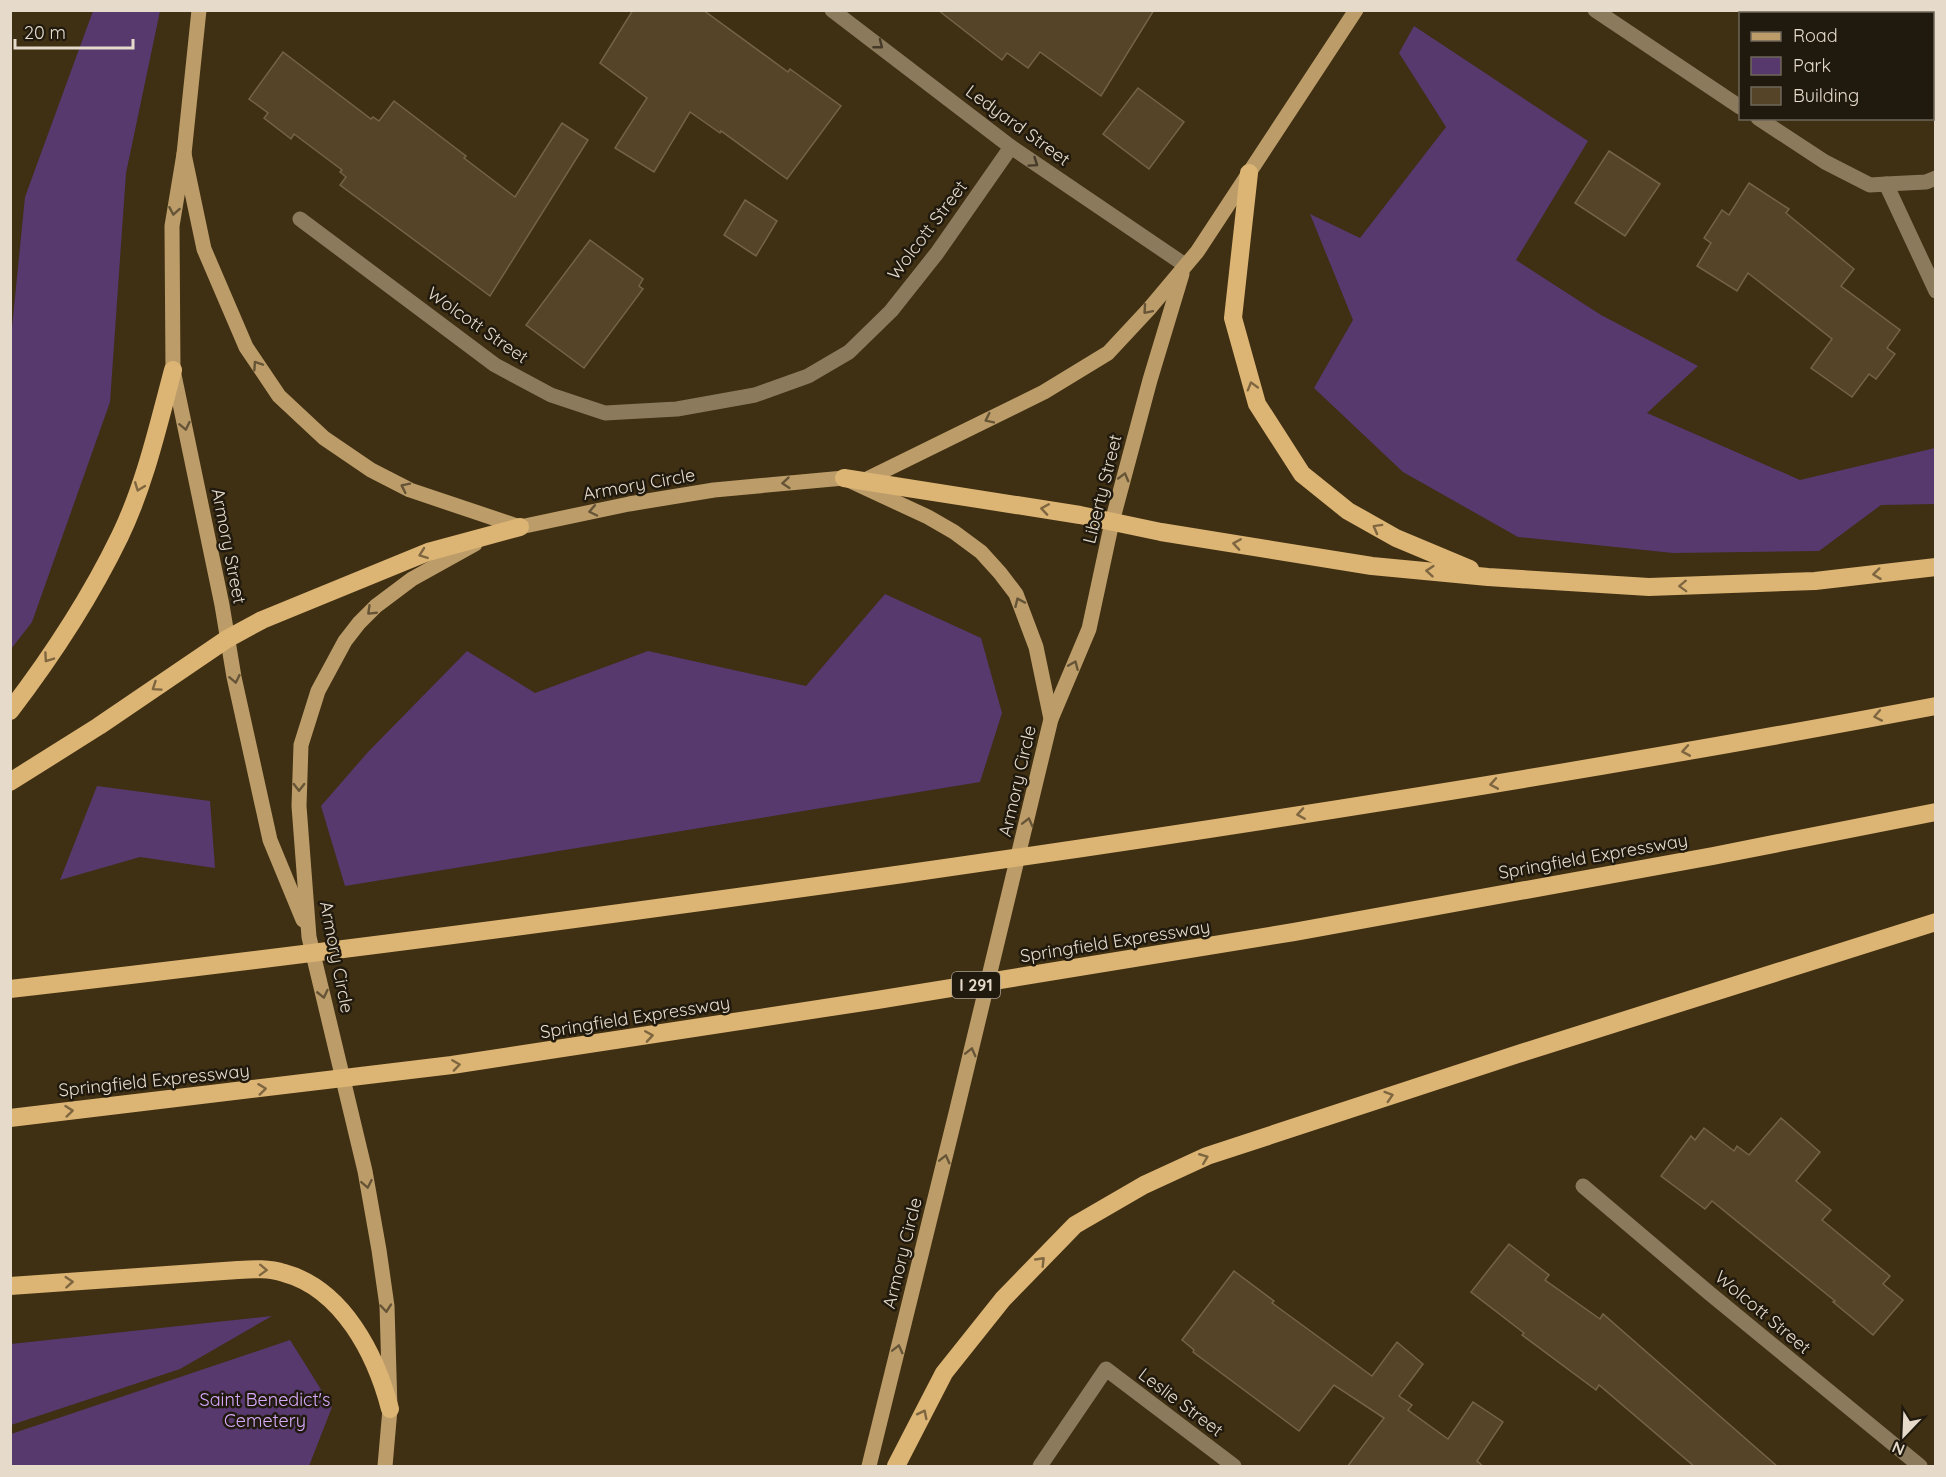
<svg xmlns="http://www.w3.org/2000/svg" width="1946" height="1477" viewBox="0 0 1946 1477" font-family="Quicksand,sans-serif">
<rect width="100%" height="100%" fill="#3f2f13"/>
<!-- green -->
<g fill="#57396e">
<polygon points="93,11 160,11 126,173 110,402 32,622 11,649 10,348 25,197"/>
<polygon points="1414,26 1588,141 1516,260 1601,315 1698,366 1647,413 1800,480 1935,448 1935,504 1881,505 1819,551 1673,553 1518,537 1403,472 1314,388 1353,320 1310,214 1360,238 1446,127 1399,53"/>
<polygon points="885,594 981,638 1002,713 980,782 345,886 321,806 368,752 467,651 535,693 648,651 806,686"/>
<polygon points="97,786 210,801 215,868 140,857 60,880"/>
<polygon points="272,1316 180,1369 11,1425 11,1344"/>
<polygon points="290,1340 332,1407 309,1466 11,1466 11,1434"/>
</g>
<!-- building -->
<g fill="#554428" stroke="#756346" stroke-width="1.5">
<polygon points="633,10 703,10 788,72 790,69 841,106 787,179 721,131 720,133 690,112 654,172 615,148 647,98 600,63"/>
<polygon points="938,10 1154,10 1101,96 1040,52 1028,68 1007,53 1002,60"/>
<polygon points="283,52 371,119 373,117 379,121 394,101 466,156 464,158 515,197 562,123 588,140 490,296 340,185 346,177 340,172 342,170 294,134 291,139 264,118 268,113 249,99"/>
<polygon points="1138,88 1184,122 1149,169 1103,134"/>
<polygon points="1609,151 1660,184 1625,236 1575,203"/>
<polygon points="1749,183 1789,209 1786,213 1854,269 1841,286 1900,330 1887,348 1895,354 1876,379 1869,374 1852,397 1811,368 1832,339 1748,273 1737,291 1697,266 1711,243 1704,238 1722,210 1729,215"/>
<polygon points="745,200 777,221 756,256 724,235"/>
<polygon points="590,240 643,279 639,286 643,289 584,368 526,325"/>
<polygon points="1781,1118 1820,1152 1796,1181 1831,1210 1822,1220 1890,1276 1883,1284 1903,1300 1873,1335 1833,1302 1835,1301 1712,1201 1705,1209 1661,1176 1691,1136 1695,1140 1704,1128 1734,1151 1737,1146 1749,1155"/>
<polygon points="1509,1244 1549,1275 1545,1280 1600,1319 1603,1314 1778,1467 1695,1467 1599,1385 1596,1390 1522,1335 1524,1333 1471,1292"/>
<polygon points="1234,1271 1274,1301 1272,1303 1372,1376 1397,1342 1423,1364 1399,1396 1412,1405 1408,1410 1448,1439 1473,1402 1503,1422 1477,1461 1484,1467 1347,1467 1384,1418 1334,1385 1299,1431 1193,1352 1194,1350 1182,1340"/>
</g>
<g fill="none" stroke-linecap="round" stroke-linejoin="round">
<!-- minor -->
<g stroke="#8c7a5c" stroke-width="15">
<polyline points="832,10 1011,147 1185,265"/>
<polyline points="1595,10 1740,107"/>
<polyline points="1758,118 1825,162 1870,185 1886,184 1936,291"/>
<polyline points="1886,184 1926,182 1936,178"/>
<polyline points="300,219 495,365 551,395 605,413 677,409 755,395 808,376 849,352 891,311 937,253 1011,147"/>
<polyline points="1583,1186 1708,1292 1920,1466"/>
<polyline points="1040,1466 1106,1369 1234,1466"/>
</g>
<!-- major -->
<g stroke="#bc9d6a" stroke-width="15">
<polyline points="199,10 184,154 172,226 173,370 222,605 234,677 270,840 303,920"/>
<polyline points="184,154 204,249 246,347 279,396 324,438 371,470 410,490 520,527 629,504 714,490 844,478 928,517 954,532 981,552 1000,573 1016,594 1036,647 1051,719 957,1109 869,1466"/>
<polyline points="863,481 1044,392 1108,353 1149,309 1197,252 1356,10"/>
<polyline points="1051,719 1089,629 1112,522 1150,380 1182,274"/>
<polyline points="385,1466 390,1409 387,1306 379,1250 365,1171 309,937 299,806 301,745 318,691 345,641 359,623 376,606 412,579 475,544"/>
</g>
<!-- highway -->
<g stroke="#dcb474" stroke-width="18">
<polyline points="1249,173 1233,318 1257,404 1302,474 1348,511 1396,538 1470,569"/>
<polyline points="844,478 1080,515 1161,532 1372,566 1488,577 1649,587 1815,581 1936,567"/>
<path d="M10,711C52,656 90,598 120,536C145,484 158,426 173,370"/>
<polyline points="10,782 99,726 227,639 262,620 428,552 520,527"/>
<path d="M10,989C309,955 606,916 903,874C1248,825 1593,771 1936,706"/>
<polyline points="10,1118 452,1065 877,1000 1294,932 1713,856 1936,812"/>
<path d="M10,1286L238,1270C254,1269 269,1268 284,1273C343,1289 376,1355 390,1409"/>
<polyline points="896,1466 944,1373 1003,1299 1075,1225 1144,1185 1207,1156 1518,1054 1936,922"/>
</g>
</g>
<!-- one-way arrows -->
<defs><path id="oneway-chevron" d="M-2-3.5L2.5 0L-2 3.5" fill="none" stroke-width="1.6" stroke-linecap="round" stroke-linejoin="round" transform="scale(1.5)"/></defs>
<g stroke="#463b29">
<use href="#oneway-chevron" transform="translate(879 45) rotate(38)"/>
<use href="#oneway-chevron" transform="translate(1034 163) rotate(34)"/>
</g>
<g stroke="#665437">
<use href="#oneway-chevron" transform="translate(174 211) rotate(100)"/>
<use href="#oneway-chevron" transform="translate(1147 310) rotate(131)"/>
<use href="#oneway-chevron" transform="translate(257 365) rotate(-124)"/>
<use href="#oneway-chevron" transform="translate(989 419) rotate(154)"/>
<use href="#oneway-chevron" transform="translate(185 426) rotate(78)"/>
<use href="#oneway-chevron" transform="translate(1124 477) rotate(-75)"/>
<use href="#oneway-chevron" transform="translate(786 483) rotate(175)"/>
<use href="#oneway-chevron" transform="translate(405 487) rotate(-154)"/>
<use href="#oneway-chevron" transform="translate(593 511) rotate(168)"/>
<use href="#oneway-chevron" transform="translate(1019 602) rotate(-114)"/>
<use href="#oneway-chevron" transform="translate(371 611) rotate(136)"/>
<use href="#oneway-chevron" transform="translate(1074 665) rotate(-67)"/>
<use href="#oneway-chevron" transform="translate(235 679) rotate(78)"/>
<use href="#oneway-chevron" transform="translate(299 787) rotate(90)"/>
<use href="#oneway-chevron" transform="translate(1028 822) rotate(-76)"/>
<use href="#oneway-chevron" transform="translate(323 994) rotate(77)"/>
<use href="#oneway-chevron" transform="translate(971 1052) rotate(-76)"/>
<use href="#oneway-chevron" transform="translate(945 1159) rotate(-76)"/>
<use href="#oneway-chevron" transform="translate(367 1184) rotate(79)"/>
<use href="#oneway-chevron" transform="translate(386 1308) rotate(85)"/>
<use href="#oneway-chevron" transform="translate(898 1349) rotate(-76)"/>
</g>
<g stroke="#7e6640">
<use href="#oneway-chevron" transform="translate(1252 386) rotate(-106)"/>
<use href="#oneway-chevron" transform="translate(139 487) rotate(111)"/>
<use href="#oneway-chevron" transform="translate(1045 509) rotate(-171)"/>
<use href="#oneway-chevron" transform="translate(1377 528) rotate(-151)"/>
<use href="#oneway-chevron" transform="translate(1237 544) rotate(-171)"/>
<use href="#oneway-chevron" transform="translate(423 554) rotate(160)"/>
<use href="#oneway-chevron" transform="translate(1430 571) rotate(-175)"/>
<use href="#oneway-chevron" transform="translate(1877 574) rotate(173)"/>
<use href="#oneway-chevron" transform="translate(1683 586) rotate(178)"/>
<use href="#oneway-chevron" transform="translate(48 658) rotate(125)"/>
<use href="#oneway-chevron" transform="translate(156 687) rotate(146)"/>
<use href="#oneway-chevron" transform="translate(1878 716) rotate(169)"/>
<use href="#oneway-chevron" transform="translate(1686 751) rotate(170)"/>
<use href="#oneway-chevron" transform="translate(1494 784) rotate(170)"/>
<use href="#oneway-chevron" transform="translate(1301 814) rotate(171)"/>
<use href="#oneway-chevron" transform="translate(649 1036) rotate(-9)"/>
<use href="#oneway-chevron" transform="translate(456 1065) rotate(-8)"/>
<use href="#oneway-chevron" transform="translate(262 1089) rotate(-7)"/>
<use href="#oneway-chevron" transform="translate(1389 1096) rotate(-18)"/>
<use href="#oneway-chevron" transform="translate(69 1111) rotate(-6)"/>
<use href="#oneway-chevron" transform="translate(1204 1158) rotate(-22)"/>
<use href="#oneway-chevron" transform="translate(1041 1261) rotate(-46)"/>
<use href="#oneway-chevron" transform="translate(263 1270) rotate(2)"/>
<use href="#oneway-chevron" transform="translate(69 1282) rotate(-4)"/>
<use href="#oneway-chevron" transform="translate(923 1414) rotate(-63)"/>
</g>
<g text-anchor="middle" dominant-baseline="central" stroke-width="5" stroke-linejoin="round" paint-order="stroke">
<!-- shield labels -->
<rect fill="#20190d" stroke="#aba192" stroke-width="1.5" x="952" y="972" width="48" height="26" rx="4.5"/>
<g font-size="16" font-weight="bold" fill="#e6dbcb">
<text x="976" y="985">I 291</text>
</g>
<!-- street labels -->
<g font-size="18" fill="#e6dbcb" stroke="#20190d">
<text transform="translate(1018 125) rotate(36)">Ledyard Street</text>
<text transform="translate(927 230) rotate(-53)">Wolcott Street</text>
<text transform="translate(478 325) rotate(35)">Wolcott Street</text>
<text transform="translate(639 484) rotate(-10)">Armory Circle</text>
<text transform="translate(1102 489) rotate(-76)">Liberty Street</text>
<text transform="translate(229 546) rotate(79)">Armory Street</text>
<text transform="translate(1017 781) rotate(-77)">Armory Circle</text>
<text transform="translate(1593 856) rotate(-10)">Springfield Expressway</text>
<text transform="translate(1115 941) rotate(-9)">Springfield Expressway</text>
<text transform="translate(337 957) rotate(79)">Armory Circle</text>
<text transform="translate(635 1017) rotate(-9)">Springfield Expressway</text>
<text transform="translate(154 1080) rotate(-6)">Springfield Expressway</text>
<text transform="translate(902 1253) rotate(-76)">Armory Circle</text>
<text transform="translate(1763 1312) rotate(40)">Wolcott Street</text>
<text transform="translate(1181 1402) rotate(37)">Leslie Street</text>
</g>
<!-- park labels -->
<g font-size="18" fill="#d9abfe" stroke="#20190d">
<text x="265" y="1399">Saint Benedict's<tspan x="265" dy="21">Cemetery</tspan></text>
</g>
</g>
<!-- border -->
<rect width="1946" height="1477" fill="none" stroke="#e6dbcb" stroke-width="24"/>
<!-- legend -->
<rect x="1739" y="12" width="195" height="108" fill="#20190d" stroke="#6f6759" stroke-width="1.5"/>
<rect x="1751" y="32" width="30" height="9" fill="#bc9d6a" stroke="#6f6759" stroke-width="1.5"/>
<text x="1793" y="42" font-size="18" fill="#e6dbcb">Road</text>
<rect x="1751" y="57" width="30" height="18" fill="#57396e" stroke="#6f6759" stroke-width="1.5"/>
<text x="1793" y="72" font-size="18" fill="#e6dbcb">Park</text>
<rect x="1751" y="87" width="30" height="18" fill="#554428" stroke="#6f6759" stroke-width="1.5"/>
<text x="1793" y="102" font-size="18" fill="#e6dbcb">Building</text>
<!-- north arrow -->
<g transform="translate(1904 1435) rotate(203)" stroke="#20190d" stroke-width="4.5" paint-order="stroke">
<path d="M0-4.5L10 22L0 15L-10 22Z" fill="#e6dbcb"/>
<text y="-9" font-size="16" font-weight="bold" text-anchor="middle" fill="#e6dbcb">N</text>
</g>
<!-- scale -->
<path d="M15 39v9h118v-9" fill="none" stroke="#e6dbcb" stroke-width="3"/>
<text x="24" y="39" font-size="18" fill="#e6dbcb" stroke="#20190d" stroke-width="4.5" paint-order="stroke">20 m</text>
</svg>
